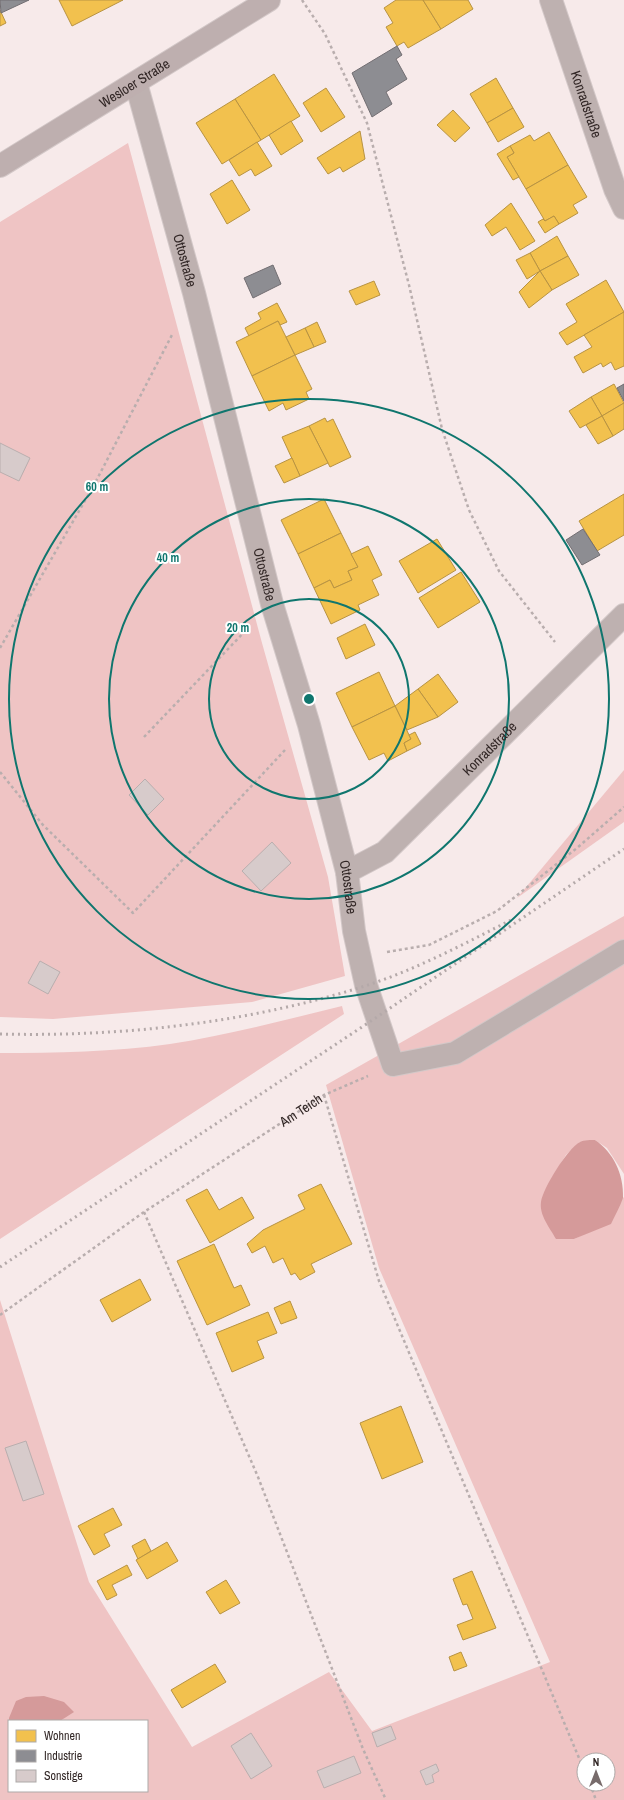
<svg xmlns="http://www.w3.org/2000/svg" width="624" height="1800" viewBox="0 0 624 1800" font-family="'Archivo Narrow',sans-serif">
<rect width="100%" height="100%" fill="#f7eaea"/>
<!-- green -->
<g fill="#efc4c4" fill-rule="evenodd">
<polygon points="128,143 262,643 328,877 345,976 252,1002 53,1019 0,1017 0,222"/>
<polygon points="624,770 624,822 517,898"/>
<path d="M624,916V1174L607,1148L595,1140L580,1142L566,1155L551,1179L574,1239L589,1232L624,1197V1187V1800H0V1300L89,1582L192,1747L329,1672L372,1731L550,1662L379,1268L326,1085ZM9,1718H64L60,1721H147V1791H9ZM584,1760H608V1784H584Z"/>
<path d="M342,1006L344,1014L0,1239V1053C56,1053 114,1052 170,1044C228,1035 285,1020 342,1006Z"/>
</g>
<!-- water -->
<g fill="#d59a9a">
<path d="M595,1140C613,1152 624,1174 623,1198C620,1207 615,1215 611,1224L574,1239H556C550,1228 539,1215 541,1202C543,1188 568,1148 580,1142C584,1140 591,1140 595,1140Z"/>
<polygon points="44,1696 64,1702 74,1712 60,1721 9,1721 9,1736 9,1718 16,1701 26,1697"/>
</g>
<!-- homes -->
<g fill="#f2c14e" stroke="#b89342">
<polygon points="59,0 123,0 72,26"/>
<polygon points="396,0 423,0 441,29 408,48 404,42 397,46 386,27 393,23 384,8"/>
<polygon points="423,0 468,0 473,9 441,29"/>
<polygon points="0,10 6,23 0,26"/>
<polygon points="274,74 300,116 261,140 235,99"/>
<polygon points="496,78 513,108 487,123 470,94"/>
<polygon points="326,88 345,117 321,132 303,103"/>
<polygon points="235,99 261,140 222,164 196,123"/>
<polygon points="513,108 524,127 498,142 487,123"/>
<polygon points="453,110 470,128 455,142 437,125"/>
<polygon points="291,121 303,141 281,155 269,135"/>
<polygon points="360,131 365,159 343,172 340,167 328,174 317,158"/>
<polygon points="549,132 568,165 526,189 507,157 514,153 510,146 530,135 534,141"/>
<polygon points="257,142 272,166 255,176 251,169 239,176 229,160"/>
<polygon points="510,146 514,153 507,157 519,177 513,180 497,154"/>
<polygon points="568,165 587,197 573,205 578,213 559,224 554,216 545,221 526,189"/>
<polygon points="232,180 250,210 227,224 210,194"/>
<polygon points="511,203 535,241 520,250 506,227 492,236 485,225"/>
<polygon points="554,216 559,224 545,233 538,222 543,219 545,221"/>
<polygon points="557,236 568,256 540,271 530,253"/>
<polygon points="530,253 540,271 527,279 516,260"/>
<polygon points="568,256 579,275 552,290 540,271"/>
<polygon points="540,271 552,290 529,308 519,292"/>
<polygon points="606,280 624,312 567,345 559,333 577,322 566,304"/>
<polygon points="374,281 380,295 356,305 349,291"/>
<polygon points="277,303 287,322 280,325 278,321 249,336 245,328 261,319 258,313"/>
<polygon points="624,312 624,366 615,370 611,362 603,367 601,363 583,373 574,357 592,347 584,335"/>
<polygon points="278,321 295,355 252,376 236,342"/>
<polygon points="317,322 326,342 314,347 305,328"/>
<polygon points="305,328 314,347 295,355 286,337"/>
<polygon points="295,355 312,389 306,392 309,399 286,410 283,403 269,411 252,376"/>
<polygon points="614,384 624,403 602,416 591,397"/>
<polygon points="591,397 602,416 580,428 569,411"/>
<polygon points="624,403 624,429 613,436 602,416"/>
<polygon points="602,416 613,436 598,444 586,425"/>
<polygon points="325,418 327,422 333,419 351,457 330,467 309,426"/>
<polygon points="309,426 328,463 300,476 282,437"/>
<polygon points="292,458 300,476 284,483 275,466"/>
<polygon points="624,494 624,535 597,551 579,521"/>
<polygon points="324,499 341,533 298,554 281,520"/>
<polygon points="341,533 358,567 348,571 352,580 334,588 330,580 314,588 298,554"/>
<polygon points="437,539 456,570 418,593 399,561"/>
<polygon points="368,546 382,575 372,580 379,595 358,605 360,610 331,624 314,588 330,580 334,588 352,580 348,571 358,567 351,554"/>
<polygon points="461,572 480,602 438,628 419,598"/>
<polygon points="365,624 375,645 346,659 337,638"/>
<polygon points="379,672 395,706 352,727 336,693"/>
<polygon points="438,674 458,702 438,717 418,689"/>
<polygon points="418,689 438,717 407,730 395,706"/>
<polygon points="395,706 411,739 404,743 407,751 388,761 384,753 369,760 352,727"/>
<polygon points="415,732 421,744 407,751 404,743 411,739 409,735"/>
<polygon points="321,1184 352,1244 311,1264 315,1272 300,1280 295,1273 291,1275 283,1258 273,1263 265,1246 252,1253 247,1244 263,1230 305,1209 298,1195"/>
<polygon points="207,1189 219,1210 242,1197 254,1218 210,1243 186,1200"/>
<polygon points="214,1244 234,1288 241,1285 250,1305 207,1325 177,1261"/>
<polygon points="140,1279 151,1300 112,1322 100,1300"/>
<polygon points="290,1301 297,1318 281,1324 274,1308"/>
<polygon points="268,1312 277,1333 257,1341 264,1358 232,1372 216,1333"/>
<polygon points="401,1406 423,1462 382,1479 360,1423"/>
<polygon points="113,1508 122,1525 104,1534 110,1546 94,1555 78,1526"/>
<polygon points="145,1539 151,1551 138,1559 132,1546"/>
<polygon points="167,1542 178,1561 147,1579 136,1560"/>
<polygon points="127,1565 132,1575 112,1585 117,1595 107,1600 97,1581"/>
<polygon points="472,1571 496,1628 463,1640 457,1625 473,1619 467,1604 463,1605 453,1579"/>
<polygon points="226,1580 240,1603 220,1614 206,1592"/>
<polygon points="461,1652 467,1666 454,1671 449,1657"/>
<polygon points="215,1664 226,1682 182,1708 171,1690"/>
</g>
<!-- industry -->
<g fill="#8d8d92" stroke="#726e72">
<polygon points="0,0 29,0 1,13"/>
<polygon points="397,46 402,55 396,59 407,79 386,92 392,104 372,117 352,73"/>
<polygon points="273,265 281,284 253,298 244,278"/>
<polygon points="624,384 624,401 617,388"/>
<polygon points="583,529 600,555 582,565 566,540"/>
</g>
<!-- building -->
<g fill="#d7cbcb" stroke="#b9aeae">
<polygon points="0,443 30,458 19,481 0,472"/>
<polygon points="145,779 164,799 148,815 129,795"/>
<polygon points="272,842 291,863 261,891 242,871"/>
<polygon points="40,961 60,972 48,994 28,983"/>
<polygon points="26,1441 44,1494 23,1501 5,1448"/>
<polygon points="391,1726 396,1739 377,1747 372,1733"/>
<polygon points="251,1733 272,1766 251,1779 231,1746"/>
<polygon points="354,1756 361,1773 324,1788 317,1771"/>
<polygon points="436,1764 439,1771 432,1775 434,1782 426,1785 420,1771"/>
</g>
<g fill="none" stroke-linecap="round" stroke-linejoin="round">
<!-- street casing -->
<g stroke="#d3c8c8" stroke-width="24">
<g id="street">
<path id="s2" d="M551,0L615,189L624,208"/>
<path id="s3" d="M136,83L194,293L272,604L309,725L347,872L354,931L366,985L393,1065L455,1053L624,951"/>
<path id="s4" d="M347,872L385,852L624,615"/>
</g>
</g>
<!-- secondary casing -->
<g stroke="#d3c8c8" stroke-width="24">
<g id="secondary">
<path id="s5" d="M0,166L269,0"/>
</g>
</g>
<!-- path -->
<g stroke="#b9aeae" stroke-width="2.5" stroke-dasharray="3 3" stroke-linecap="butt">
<polyline points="302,0 325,34 367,123 409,285 442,429 469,510 499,571 555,642"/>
<polyline points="0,648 94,485 173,333"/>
<polyline points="144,737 249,627"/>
<polyline points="0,772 43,825 133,913 285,750"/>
<polyline points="387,952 429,945 497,911 577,848 624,807"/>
<polyline points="324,1095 379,1281 584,1770"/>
<polyline points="144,1212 258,1477 363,1749 386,1800"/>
<path id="s1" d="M0,1315L144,1212L324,1095L368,1076"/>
<polyline points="590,1784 596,1800"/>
</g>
<!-- street -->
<use href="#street" stroke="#beb1b0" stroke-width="22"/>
<!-- secondary -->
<use href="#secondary" stroke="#beafaf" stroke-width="22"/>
<!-- rail -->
<g stroke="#b4a9a9" stroke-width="3" stroke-dasharray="2 4" stroke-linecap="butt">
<path d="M0,1034C122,1037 248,1023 365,986C415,970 464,944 511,920"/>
<polyline points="0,1267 377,1017 624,849"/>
</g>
</g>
<!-- distance rings -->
<g fill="none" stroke="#0f766e" stroke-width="2">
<circle cx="309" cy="699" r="100"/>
<circle cx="309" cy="699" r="200"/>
<circle cx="309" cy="699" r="300"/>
</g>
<g text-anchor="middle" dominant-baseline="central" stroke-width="4" stroke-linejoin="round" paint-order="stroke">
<!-- street labels -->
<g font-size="14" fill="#322726" stroke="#fff">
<text stroke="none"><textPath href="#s5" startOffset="158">Wesloer Straße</textPath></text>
<text stroke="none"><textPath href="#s2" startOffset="110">Konradstraße</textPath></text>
<text stroke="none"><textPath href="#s3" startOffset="184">Ottostraße</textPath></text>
<text stroke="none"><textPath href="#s3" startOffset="508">Ottostraße</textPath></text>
<text stroke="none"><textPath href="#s4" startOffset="190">Konradstraße</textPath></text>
<text stroke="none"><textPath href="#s3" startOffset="832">Ottostraße</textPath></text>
<text stroke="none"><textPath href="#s1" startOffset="364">Am Teich</textPath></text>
</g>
</g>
<circle cx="309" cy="699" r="6" fill="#0f766e" stroke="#fff" stroke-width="2"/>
<g font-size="12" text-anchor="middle" font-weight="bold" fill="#0f766e" stroke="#fff" stroke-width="4" stroke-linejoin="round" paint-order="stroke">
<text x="97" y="491">60 m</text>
<text x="168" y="562">40 m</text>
<text x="238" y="632">20 m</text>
</g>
<!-- legend -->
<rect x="8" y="1720" width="140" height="72" fill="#ffffff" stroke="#ada9a8"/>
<rect x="16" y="1730" width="20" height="12" fill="#f2c14e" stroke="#ada9a8"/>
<text x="44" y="1740" font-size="12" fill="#322726">Wohnen</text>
<rect x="16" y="1750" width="20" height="12" fill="#8d8d92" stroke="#ada9a8"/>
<text x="44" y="1760" font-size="12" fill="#322726">Industrie</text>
<rect x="16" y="1770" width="20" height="12" fill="#d7cbcb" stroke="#ada9a8"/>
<text x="44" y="1780" font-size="12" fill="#322726">Sonstige</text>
<!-- north arrow -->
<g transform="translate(596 1772)"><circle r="19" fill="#ffffff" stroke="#ada9a8"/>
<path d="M0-3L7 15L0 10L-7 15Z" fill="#776b6b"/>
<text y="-6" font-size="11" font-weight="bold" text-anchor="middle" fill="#322726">N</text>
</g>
</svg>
